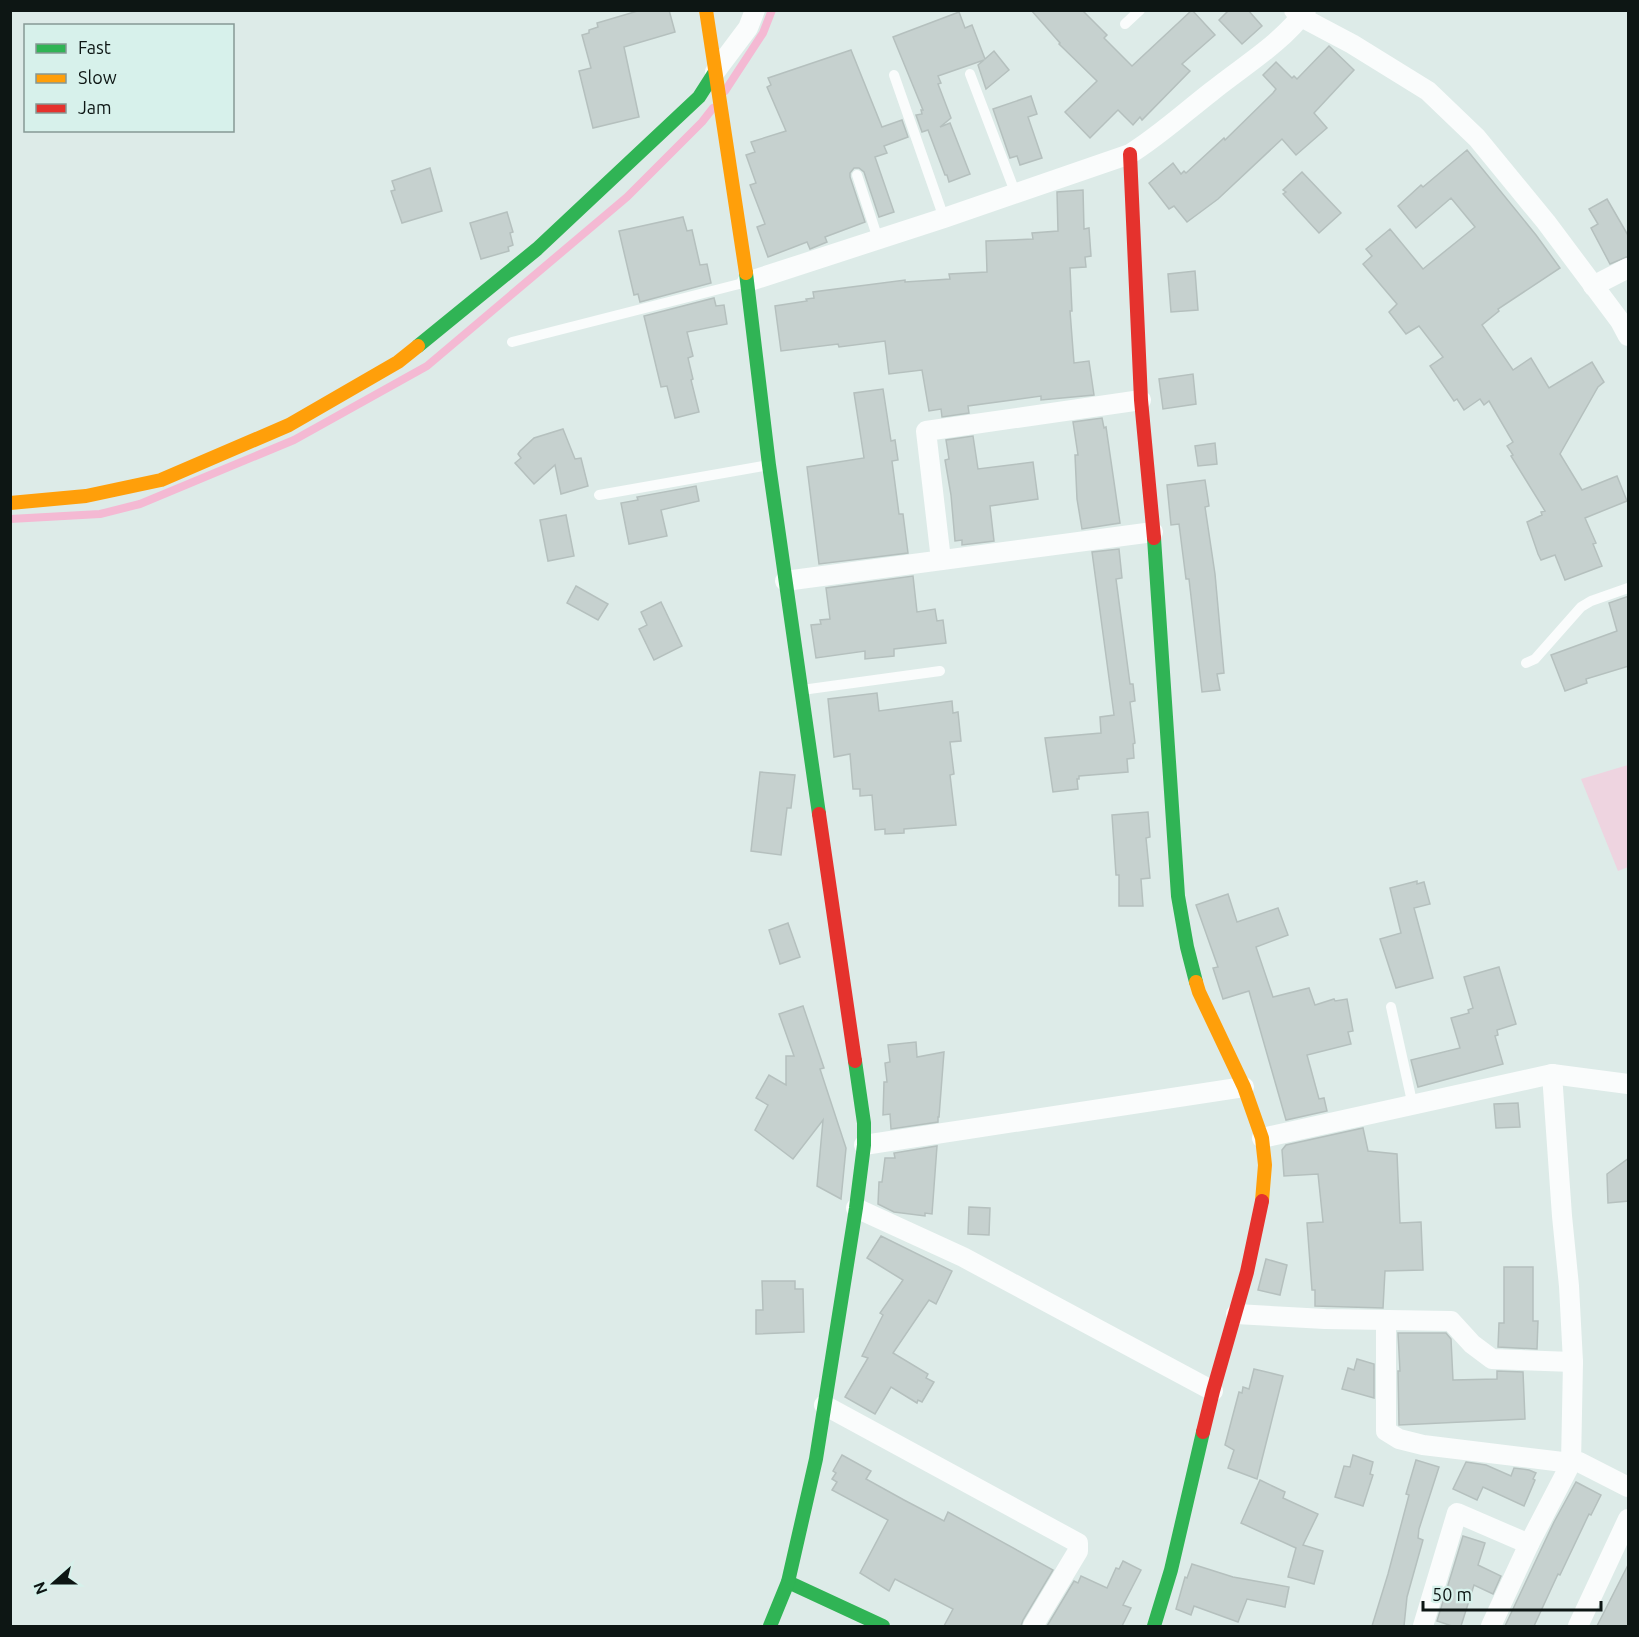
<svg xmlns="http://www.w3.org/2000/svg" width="1639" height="1637" viewBox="0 0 1639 1637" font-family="Ubuntu,sans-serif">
<rect width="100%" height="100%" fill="#ddebe8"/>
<!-- green -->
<polygon fill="#eed4e0" points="1628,765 1628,867 1618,871 1581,779"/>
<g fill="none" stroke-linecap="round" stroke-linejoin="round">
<!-- stream -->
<g stroke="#f4b9d3" stroke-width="8">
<polyline points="725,91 763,33 772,10"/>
<polyline points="10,519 100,514 140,504 294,440 427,366 627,197 702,122 713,108"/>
</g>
</g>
<!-- building -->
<g fill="#c6d1cf" stroke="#b5c0be" stroke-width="1.5">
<polygon points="641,10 669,10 675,32 624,47 639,117 593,128 579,71 591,68 582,35 589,33 589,30 598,27 597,23"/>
<polygon points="1031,10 1082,10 1107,35 1104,38 1132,66 1192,10 1215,35 1182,64 1190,71 1142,120 1140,117 1133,125 1118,110 1090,138 1065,112 1097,81 1059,44 1060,43"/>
<polygon points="1229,10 1248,10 1262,26 1242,44 1219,20"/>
<polygon points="959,12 965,28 972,25 985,59 994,51 1009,70 986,89 978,65 984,60 938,76 941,83 938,84 951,118 940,127 950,123 970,174 949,182 947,175 945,175 928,130 922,132 916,115 922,114 921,110 923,110 893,37"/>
<polygon points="1329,46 1354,70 1314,113 1327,128 1296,155 1282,139 1218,199 1187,222 1174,206 1169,209 1149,183 1173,163 1181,174 1184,171 1186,173 1224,138 1225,140 1273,93 1276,89 1263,75 1276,62 1292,78 1294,76 1297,79"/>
<polygon points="851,50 882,127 902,120 908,137 884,146 887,153 875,157 894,212 879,217 864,172 859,168 854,168 850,173 850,177 865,222 825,237 827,242 810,249 807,242 768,257 757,227 765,224 750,185 756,183 746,155 755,152 751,142 786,131 767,87 771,85 768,78"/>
<polygon points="1031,96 1037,114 1028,117 1042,158 1020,165 1017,156 1010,158 993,109"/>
<polygon points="1467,150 1536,235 1560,268 1498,309 1499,311 1482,325 1513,370 1531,358 1549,388 1592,362 1604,382 1598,387 1560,454 1582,490 1617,476 1627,501 1585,518 1596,543 1593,544 1602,566 1565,580 1555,555 1541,560 1538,554 1527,522 1542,515 1541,512 1545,511 1511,456 1513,455 1507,446 1513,442 1489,401 1484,405 1480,399 1464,410 1457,399 1454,401 1430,366 1443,357 1419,326 1406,334 1389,312 1397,304 1363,264 1372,256 1366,249 1390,229 1423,269 1475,227 1451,198 1416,228 1398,206 1421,185 1423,187"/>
<polygon points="430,168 442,211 402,223 391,191 395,190 392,181"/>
<polygon points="1302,172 1341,213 1319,233 1283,194 1286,192 1283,190"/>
<polygon points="1083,190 1084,229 1089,228 1091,256 1085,257 1086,267 1070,268 1072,311 1070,311 1074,363 1089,361 1094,395 1041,400 1041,396 968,406 969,413 942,417 941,409 929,411 922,370 889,374 885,341 839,347 838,344 781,351 775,306 807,301 806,299 814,298 813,292 905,280 905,282 950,279 949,274 987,272 986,241 1033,239 1032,233 1058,231 1057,192"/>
<polygon points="1607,199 1629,237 1629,256 1610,264 1591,228 1598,224 1589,209"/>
<polygon points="507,212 513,232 510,233 513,245 508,247 509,251 481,259 470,223"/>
<polygon points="683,217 687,231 692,230 700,265 707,264 711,283 640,302 638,294 634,295 619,231"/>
<polygon points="1195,271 1198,310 1171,312 1168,274"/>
<polygon points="714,298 716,306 724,305 727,324 687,332 693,356 688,358 693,379 691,380 699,412 675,418 667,386 661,387 644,316"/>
<polygon points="1193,374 1196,404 1163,409 1159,379"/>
<polygon points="883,389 891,441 895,440 898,460 892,461 899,514 903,514 908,553 819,564 807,467 864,458 854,393"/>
<polygon points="1102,418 1104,428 1106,427 1120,523 1082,529 1077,499 1075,455 1078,455 1073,422"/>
<polygon points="563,429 575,459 581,458 588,486 561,494 555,465 534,484 515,463 521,458 518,454 520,451 534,438"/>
<polygon points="973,436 978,469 1033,462 1038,499 990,506 994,541 962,545 962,540 955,541 951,495 945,460 949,459 946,440"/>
<polygon points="1215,443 1217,464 1198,466 1195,446"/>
<polygon points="1205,480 1209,506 1205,507 1215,574 1224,673 1217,674 1220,690 1202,692 1189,579 1186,579 1179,524 1171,525 1167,485"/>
<polygon points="696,486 699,501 661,510 667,536 629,544 621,503 638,500 637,497"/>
<polygon points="566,515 574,556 548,561 540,520"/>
<polygon points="1119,549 1122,578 1116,579 1130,684 1133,684 1135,701 1130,702 1135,743 1133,744 1134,758 1127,759 1128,772 1079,776 1079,779 1077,779 1078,789 1053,792 1045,738 1101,733 1100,717 1114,715 1092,552"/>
<polygon points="913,576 917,612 935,609 937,621 943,620 946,643 894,649 894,656 865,659 865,651 816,658 811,625 821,624 820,620 830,619 826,588"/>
<polygon points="576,586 608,604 598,620 567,603"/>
<polygon points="1629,596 1629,666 1586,679 1587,683 1565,691 1551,655 1617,631 1609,603"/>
<polygon points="661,602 682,646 654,660 639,629 647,625 641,612"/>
<polygon points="877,693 879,711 952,701 953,713 958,712 961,741 950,742 954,774 950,775 956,825 904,829 904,833 885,834 885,829 875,830 872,795 860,796 860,789 853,789 850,754 834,757 828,699"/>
<polygon points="760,772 795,775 791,808 787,808 781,855 751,851"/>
<polygon points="1148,812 1150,837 1146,838 1150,878 1141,879 1143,906 1119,906 1119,875 1116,875 1112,815"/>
<polygon points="1417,881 1417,884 1424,882 1430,904 1414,908 1433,978 1396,988 1380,939 1401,933 1390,888"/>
<polygon points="1228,894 1237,922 1278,908 1288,935 1256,947 1273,997 1309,988 1315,1005 1334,999 1335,1001 1347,999 1353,1031 1348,1032 1351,1044 1307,1055 1319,1099 1324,1098 1327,1111 1286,1120 1249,991 1223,999 1213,968 1218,967 1196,905"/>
<polygon points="788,923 800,957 780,964 769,930"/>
<polygon points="1499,967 1516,1024 1497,1030 1498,1035 1495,1036 1503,1064 1418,1087 1411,1060 1460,1048 1451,1018 1469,1013 1468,1010 1473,1008 1464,977"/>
<polygon points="803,1006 824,1068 820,1069 846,1148 841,1199 817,1186 823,1120 793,1159 755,1130 768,1105 756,1098 769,1075 786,1085 786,1056 794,1056 779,1014"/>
<polygon points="916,1042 917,1057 944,1052 939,1117 938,1117 938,1122 891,1129 890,1114 883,1115 884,1082 887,1082 885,1063 890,1062 888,1045"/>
<polygon points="1518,1103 1520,1127 1496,1128 1494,1104"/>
<polygon points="1363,1128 1368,1151 1397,1154 1400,1223 1421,1222 1423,1270 1385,1271 1383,1308 1315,1306 1315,1290 1312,1290 1307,1223 1323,1222 1318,1174 1284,1176 1282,1150 1286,1145"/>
<polygon points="937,1146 932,1214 925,1213 925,1216 894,1212 878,1204 879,1182 882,1182 885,1158 895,1158 894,1153"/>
<polygon points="1629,1158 1629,1201 1608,1203 1607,1174"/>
<polygon points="969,1207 990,1208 989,1235 968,1234"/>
<polygon points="881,1236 952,1271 936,1304 929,1300 893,1353 928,1374 926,1378 934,1382 922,1402 918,1400 917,1403 891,1387 875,1414 845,1397 868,1358 862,1356 883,1315 880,1313 903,1280 867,1258"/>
<polygon points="1266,1259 1287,1265 1280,1295 1258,1290"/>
<polygon points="1504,1267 1533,1267 1533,1321 1538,1321 1537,1349 1498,1347 1499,1323 1504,1323"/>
<polygon points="762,1281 795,1281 795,1289 803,1289 804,1332 756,1334 756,1310 763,1310"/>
<polygon points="1398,1333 1446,1333 1451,1339 1453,1380 1497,1379 1497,1371 1523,1372 1525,1419 1399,1425 1398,1371 1400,1371"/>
<polygon points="1357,1359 1374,1364 1374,1398 1342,1389 1348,1368 1354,1370"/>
<polygon points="1254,1369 1283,1376 1257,1479 1228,1468 1234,1450 1225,1445 1239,1392 1242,1393 1243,1387 1249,1389"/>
<polygon points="842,1455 871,1471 866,1479 904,1500 944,1521 948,1512 1053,1570 1023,1620 1021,1626 944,1626 953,1609 895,1579 889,1591 860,1573 888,1520 832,1490 837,1482 832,1479 836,1473 833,1471"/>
<polygon points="1353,1455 1373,1462 1370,1474 1373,1475 1363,1506 1335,1497 1344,1466 1350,1467"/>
<polygon points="1416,1460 1439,1467 1419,1529 1418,1538 1423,1540 1407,1597 1404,1626 1372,1626 1388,1574 1409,1495 1406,1494"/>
<polygon points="1466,1462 1486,1465 1511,1476 1514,1468 1529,1470 1536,1473 1533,1479 1535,1480 1524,1506 1483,1487 1477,1500 1453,1489"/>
<polygon points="1260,1480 1285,1492 1283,1498 1318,1514 1303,1545 1323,1551 1314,1584 1288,1577 1296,1548 1241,1523"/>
<polygon points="1576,1482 1601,1495 1591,1515 1589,1514 1560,1575 1558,1574 1534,1626 1505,1626 1554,1522"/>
<polygon points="1463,1536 1485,1543 1478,1565 1501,1576 1493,1594 1474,1585 1461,1626 1452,1626 1437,1621"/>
<polygon points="1123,1561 1141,1570 1123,1605 1131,1608 1122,1626 1047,1626 1074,1581 1078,1583 1081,1576 1107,1588 1116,1568 1119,1569"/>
<polygon points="1629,1563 1629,1626 1597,1626"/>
<polygon points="1192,1564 1233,1577 1289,1587 1285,1607 1247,1599 1238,1622 1194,1606 1191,1615 1176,1609 1185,1577 1187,1578"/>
</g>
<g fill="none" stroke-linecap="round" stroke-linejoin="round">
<!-- lane -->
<g stroke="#fafcfc" stroke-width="10">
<polyline points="1125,24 1140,10"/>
<polyline points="970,74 1015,192"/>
<polyline points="894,75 944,218"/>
<polyline points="857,175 878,239"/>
<polyline points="512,342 747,282"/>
<polyline points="599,495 769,465"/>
<polyline points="1526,663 1535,659 1581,607 1591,601 1628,588"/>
<polyline points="802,690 940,671"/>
<polyline points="1391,1007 1413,1106"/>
</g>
<!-- street -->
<g stroke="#fafcfc" stroke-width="20">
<polyline points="1294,10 1301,17 1352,44 1428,91 1477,138 1546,222 1620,321 1628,336"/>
<polyline points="715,72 748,28 755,10"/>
<path d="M747,282L944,218L1130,154C1159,136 1184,113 1211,92C1243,66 1281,44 1306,10"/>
<polyline points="1593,286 1628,268"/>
<polyline points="941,560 926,431 1141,400"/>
<polyline points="785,581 1153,532"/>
<polyline points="1262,1138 1552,1074 1628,1084"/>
<polyline points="864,1145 1244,1087"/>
<polyline points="856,1208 963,1257 1213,1391"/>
<polyline points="1236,1314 1325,1319 1451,1321 1472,1344 1492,1359 1573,1362"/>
<polyline points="1386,1320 1386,1431 1399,1439 1423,1445 1571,1463 1573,1362 1569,1286 1562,1216 1552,1074"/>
<polyline points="824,1405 1078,1543 1078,1551 1033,1626"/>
<polyline points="1423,1626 1457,1513 1529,1544"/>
<polyline points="1491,1626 1529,1544 1571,1463 1579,1462 1628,1487"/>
<polyline points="1578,1626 1628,1519"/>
</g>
<!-- fast -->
<g stroke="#30b455" stroke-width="14">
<polyline points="746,273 769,465 819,814"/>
<polyline points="418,346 537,249 699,97 715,72"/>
<polyline points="1154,538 1178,896 1187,947 1196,982"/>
<polyline points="788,1582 883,1626"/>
<polyline points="770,1626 788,1582 816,1459 856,1208 864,1145 864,1123 855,1061"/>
<polyline points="1154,1626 1171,1570 1203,1432"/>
</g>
<!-- slow -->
<g stroke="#ff9f0a" stroke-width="14">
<polyline points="706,10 746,273"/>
<polyline points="10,503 86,496 161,480 289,425 398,362 418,346"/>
<polyline points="1196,982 1199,992 1244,1087 1262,1138 1265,1165 1262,1201"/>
</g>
<!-- jam -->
<g stroke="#e5322d" stroke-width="14">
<polyline points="1130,154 1141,400 1154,538"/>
<polyline points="819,814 855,1061"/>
<polyline points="1203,1432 1213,1391 1247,1272 1262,1201"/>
</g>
</g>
<!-- border -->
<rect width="1639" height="1637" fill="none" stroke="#0d1614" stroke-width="24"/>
<!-- legend -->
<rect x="24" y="24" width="210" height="108" fill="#d7f1eb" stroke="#869995" stroke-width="1.5"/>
<rect x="36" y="44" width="30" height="9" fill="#30b455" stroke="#869995" stroke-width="1.5"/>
<text x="78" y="54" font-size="18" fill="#0d1614">Fast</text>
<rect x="36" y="74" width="30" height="9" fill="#ff9f0a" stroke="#869995" stroke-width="1.5"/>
<text x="78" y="84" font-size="18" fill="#0d1614">Slow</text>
<rect x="36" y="104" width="30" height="9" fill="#e5322d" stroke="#869995" stroke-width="1.5"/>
<text x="78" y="114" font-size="18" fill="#0d1614">Jam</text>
<!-- north arrow -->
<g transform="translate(54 1583) rotate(249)" stroke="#d7f1eb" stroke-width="4.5" paint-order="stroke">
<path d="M0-4.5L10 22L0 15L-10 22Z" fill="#0d1614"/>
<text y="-9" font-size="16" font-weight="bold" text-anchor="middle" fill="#0d1614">N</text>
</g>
<!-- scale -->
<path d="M1423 1601v9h178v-9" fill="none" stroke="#0d1614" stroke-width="3"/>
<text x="1432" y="1601" font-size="18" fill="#0d1614" stroke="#d7f1eb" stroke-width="4.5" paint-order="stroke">50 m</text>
</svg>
